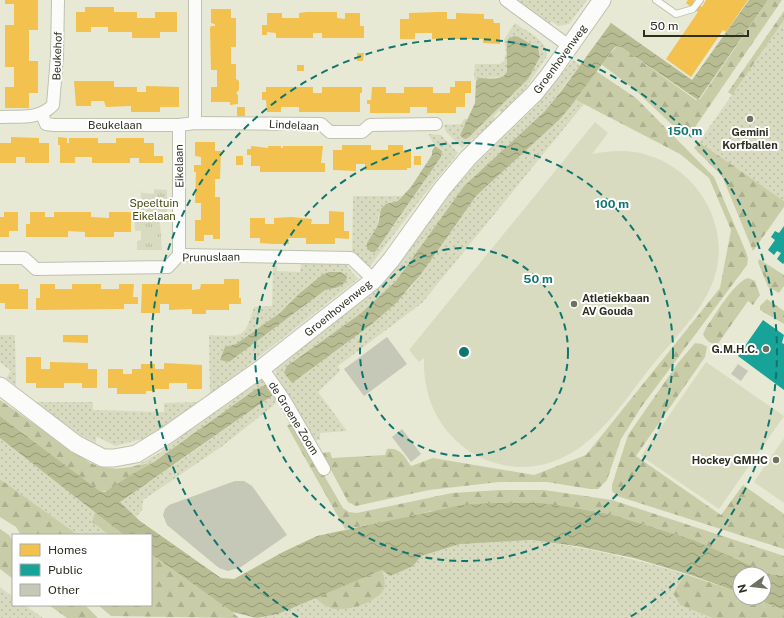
<svg xmlns="http://www.w3.org/2000/svg" width="784" height="618" viewBox="0 0 784 618" font-family="'Public Sans',sans-serif">
<defs>
<pattern id="grass-dots" width="8" height="8" patternUnits="userSpaceOnUse"><rect width="8" height="8" fill="#d8dbbf"/><path d="M2 2h.1M6 6h.1" fill="none" stroke="#babca4" stroke-width="1.8" stroke-linecap="round"/></pattern>
<pattern id="forest-firs" width="22" height="20" patternUnits="userSpaceOnUse"><rect width="22" height="20" fill="#c9cda7"/><path d="M5 1l3.5 6h-7zM16 11l3.5 6h-7z" fill="#adb08f"/></pattern>
<pattern id="park-tufts" width="24" height="20" patternUnits="userSpaceOnUse"><rect width="24" height="20" fill="#d8dbbf"/><path d="M3 7l-1-3M5 7V3M7 7l1-3M15 17l-1-3M17 17v-4M19 17l1-3" fill="none" stroke="#babca4"/></pattern>
<pattern id="water-waves" width="16" height="10" patternUnits="userSpaceOnUse"><rect width="16" height="10" fill="#b8bc92"/><path d="M0 5q4-4 8 0t8 0" fill="none" stroke="#969977"/></pattern>
</defs>
<rect width="100%" height="100%" fill="#e7e9d4"/>
<!-- grass -->
<g fill="url(#grass-dots)">
<polygon points="515,0 587,0 569,24 558,26 551,21 549,24"/>
<polygon points="784,20 784,201 699,142"/>
<path d="M515,23C526,31 549,41 547,56L523,92L502,113L499,111L493,117L495,120L462,148L446,132L444,125L461,124L464,119H468L460,134L469,137L528,79L540,57L538,47L519,37L506,75L503,77L479,78L476,81L474,77L475,64H500L504,61L506,52L504,40Z"/>
<polygon points="573,60 580,65 544,112 464,186 396,281 360,314 287,366 409,290 476,196 559,120 576,100 584,104 422,303 338,366 340,371 318,392 347,431 320,433 320,440 315,440 276,379 275,366 369,296 389,276 409,249 445,196 459,180 537,105"/>
<polygon points="428,134 441,135 458,153 423,196 367,270 352,258 353,196 402,196 398,201 386,204 378,217 378,225 367,243 392,229 441,157 442,151 435,146"/>
<path d="M337,262L346,265L358,279L210,395L209,335C243,336 244,340 254,307L272,306L273,265H277V271L300,272L301,263Z"/>
<polygon points="0,335 15,335 16,386 6,378 11,371 0,362"/>
<polygon points="263,377 278,398 273,406 221,447 143,500 142,510 136,517 120,502 124,498 180,461 273,395 265,386 154,462 137,465 161,452 178,438"/>
<polygon points="33,402 93,402 93,410 164,412 164,403 199,402 153,436 115,446 100,438 96,437 96,443 71,430"/>
<polygon points="0,438 95,512 92,522 109,535 78,535 0,479"/>
<path d="M532,540C585,547 635,559 685,574L673,593L680,605L713,618H258L278,614L315,598L329,608L342,609L375,599L385,582L382,570L413,566L420,556L460,544Z"/>
<polygon points="0,587 13,597 13,605 25,605 43,618 0,618"/>
</g>
<!-- forest -->
<g fill="url(#forest-firs)">
<polygon points="768,0 782,0 689,136 684,136 634,89 601,64 617,46 621,47 696,100 700,99"/>
<polygon points="784,11 784,20 732,95 728,92"/>
<path d="M596,71L636,98L714,177L746,252L748,259L747,265L642,406L621,439L607,480L598,489H590L547,482H499L429,490L356,506L348,502L322,453L330,452L332,458L385,455L387,449C400,447 404,456 411,466L433,458L534,475L586,455L720,288L731,230L709,178L680,154L576,100Z"/>
<polygon points="699,142 784,201 784,207 753,251 722,176 694,148"/>
<polygon points="759,259 784,275 784,286 779,293 768,287 758,262"/>
<path d="M748,278L755,281L760,295L753,305L748,301L717,345C710,343 706,341 703,334L706,328C715,315 734,282 748,278Z"/>
<polygon points="767,299 784,311 784,324 760,310 760,306"/>
<polygon points="695,343 702,344 707,347 705,357 636,456 721,515 743,485 784,514 784,549 617,496 612,491 612,485 628,435 678,363"/>
<path d="M0,400L90,463C114,473 129,467 154,462L132,474L108,491H100L0,416Z"/>
<polygon points="290,424 296,427 343,508 349,512 357,513 452,493 500,490 544,490 612,500 784,556 784,576 770,574 694,540 610,514 569,507 432,511 376,524 345,529 287,426"/>
<polygon points="0,479 78,535 21,535 16,527 0,517"/>
<polygon points="95,512 124,535 109,535 92,522"/>
<polygon points="0,529 9,535 13,541 13,579 0,569"/>
<polygon points="151,554 232,612 239,618 111,616 98,605 151,605"/>
<path d="M382,570C384,576 386,583 384,589C378,603 341,614 328,607C323,605 319,601 315,598Z"/>
<polygon points="685,574 740,593 740,598 753,598 784,610 784,618 713,618 680,605 673,593"/>
<polygon points="49,605 85,605 98,618 67,618"/>
</g>
<!-- park -->
<polygon fill="url(#park-tufts)" points="141,189 142,193 154,194 154,189 167,190 167,220 160,222 162,250 137,250 137,241 141,240 141,231 135,231 135,210 141,210"/>
<!-- pitch -->
<g fill="#d8dbbf">
<path d="M595,122L608,133L592,154C610,151 629,149 647,155C694,168 727,219 717,268C709,305 678,334 654,363C617,409 585,468 519,467C500,466 481,460 466,449C436,426 423,395 424,358L419,362L409,350Z"/>
<polygon points="706,362 784,416 719,509 641,456"/>
<polygon points="784,438 784,503 754,482"/>
</g>
<!-- water -->
<g fill="url(#water-waves)">
<polygon points="749,0 768,0 698,100 621,47 617,46 614,48 571,106 559,120 476,196 421,274 396,303 372,324 292,383 284,373 287,366 360,314 396,281 464,186 544,112 562,90 611,23 692,80"/>
<path d="M514,36L519,37L538,48L540,57L528,79L469,137L464,139L460,135L475,103L476,81L479,78C488,78 503,81 507,72V40Z"/>
<polygon points="435,146 442,151 441,157 375,252 371,252 367,249 367,243 378,225 381,209 386,204 398,201 411,187 432,155 432,151"/>
<path d="M329,272H341L347,277C345,288 333,288 325,290L229,362L220,360L225,347L236,344L280,313L300,293L322,275Z"/>
<polygon points="265,385 273,395 120,502 140,521 221,578 234,579 283,552 317,536 462,505 493,503 540,503 569,507 610,514 694,540 770,574 784,576 784,610 753,598 764,598 764,574 740,574 740,593 691,575 634,558 576,546 532,540 460,544 421,556 413,566 390,576 382,570 278,614 257,618 232,612 151,554 151,535 124,535 0,438 0,416 100,491 105,492 132,474 154,462 256,389"/>
</g>
<!-- homes -->
<g fill="#f2c14e">
<polygon points="5,0 38,0 38,30 29,30 29,61 38,61 38,93 29,93 29,108 5,108 5,87 14,87 14,67 5,67 5,25 14,25 14,4 5,4"/>
<polygon points="688,0 693,0 702,7 706,0 748,0 726,32 723,30 691,77 666,59 698,12 686,3"/>
<polygon points="85,7 114,7 114,12 137,12 137,18 155,18 155,12 177,12 177,32 160,32 160,38 132,38 132,32 108,32 108,27 91,27 91,32 76,32 76,12 85,12"/>
<polygon points="211,9 231,9 231,18 236,18 236,47 231,47 231,64 236,64 236,79 239,81 239,90 236,93 238,95 238,104 230,105 230,102 211,102 211,87 217,87 217,70 211,70 210,28 211,26 215,26 215,24 211,23"/>
<polygon points="307,12 337,12 337,18 345,19 345,13 360,13 360,26 364,26 364,38 322,38 322,33 313,33 313,38 276,38 276,33 267,32 267,35 262,35 262,25 267,25 267,13 282,13 282,18 299,18 299,13"/>
<polygon points="438,12 447,12 447,19 456,19 456,13 484,14 484,19 493,19 494,23 500,23 500,44 483,43 483,39 432,39 432,33 415,33 415,39 400,39 400,19 409,19 409,13"/>
<polygon points="357,53 364,53 363,61 357,61"/>
<rect x="297" y="65" width="7" height="6"/>
<polygon points="74,81 114,81 114,87 137,87 137,92 146,92 146,86 179,87 179,107 160,107 160,112 131,112 131,106 106,107 104,101 91,101 91,106 76,106"/>
<polygon points="455,81 471,81 471,93 465,93 465,107 456,107 456,113 427,113 427,107 410,107 410,113 370,113 370,104 367,104 367,100 371,100 372,87 386,87 386,93 404,93 404,87 433,87 433,93 450,93 450,87 455,87"/>
<polygon points="266,87 313,87 313,93 322,93 322,87 362,87 362,93 360,93 360,112 299,112 299,107 281,107 281,112 267,112 266,100 262,100 262,92 266,92"/>
<rect x="237" y="107" width="8" height="9"/>
<polygon points="11,137 39,138 39,143 49,143 49,163 25,163 25,157 16,157 16,163 0,163 0,143 11,143"/>
<polygon points="58,137 67,138 67,143 69,143 69,138 98,138 98,143 116,143 116,138 144,138 144,143 154,143 154,156 163,156 163,163 139,163 139,158 130,158 130,163 92,163 92,157 75,157 75,163 60,163 60,145 58,145"/>
<polygon points="195,142 215,142 215,151 221,151 220,179 215,179 215,197 220,197 220,239 213,239 213,235 204,235 204,241 195,241 195,220 201,220 201,203 195,203 196,172 194,172 194,165 201,165 201,157 195,156"/>
<polygon points="342,145 371,145 371,150 388,150 388,145 403,145 403,151 411,151 411,168 407,168 407,170 365,170 365,164 356,164 356,171 333,170 333,150 342,150"/>
<polygon points="251,146 268,148 268,146 281,146 281,148 283,148 283,146 323,146 321,163 325,163 325,172 260,172 260,166 251,166 251,155 247,155 247,149 251,149"/>
<rect x="236" y="156" width="7" height="9"/>
<rect x="414" y="156" width="7" height="9"/>
<polygon points="329,211 344,212 344,231 349,231 349,239 335,238 335,244 306,244 306,238 288,238 289,244 274,244 260,243 260,238 250,238 250,218 265,218 265,224 274,224 274,218 291,217 312,219 311,224 329,224"/>
<polygon points="4,212 18,212 18,231 9,231 9,237 0,237 0,217 4,217"/>
<polygon points="30,212 45,212 45,217 54,217 54,212 91,212 91,217 109,218 109,212 131,212 131,232 114,232 114,237 85,237 85,232 68,231 68,237 26,237 26,224 30,224"/>
<polygon points="224,279 239,279 239,298 241,298 241,304 229,304 229,310 206,310 206,314 192,314 192,309 169,310 169,304 160,304 160,313 141,313 142,284 192,284 192,290 200,289 201,284 224,284"/>
<polygon points="0,284 19,284 19,289 28,289 28,309 5,309 5,303 0,303"/>
<polygon points="40,284 55,284 55,289 72,289 72,284 101,284 101,289 119,289 119,284 134,284 133,297 138,297 138,304 124,304 124,309 36,310 36,298 40,298"/>
<polygon points="63,335 88,335 88,343 63,342"/>
<polygon points="26,357 41,357 41,369 50,369 50,362 88,363 88,369 97,369 97,388 82,388 82,383 64,383 64,388 36,388 36,383 26,383"/>
<polygon points="164,363 202,365 202,389 187,389 187,383 169,383 169,389 155,389 155,391 146,391 146,394 117,394 117,388 108,388 108,369 123,369 123,374 132,374 132,369 141,369 141,364 155,364 155,369 164,369"/>
</g>
<!-- public -->
<g fill="#17a398">
<polygon points="784,226 784,263 783,264 777,259 781,253 777,251 774,255 768,250 775,240 771,237 775,231 779,233"/>
<polygon points="763,320 784,335 782,343 784,344 784,390 738,356"/>
</g>
<!-- building -->
<g fill="#c5c7b7">
<polygon points="387,337 407,364 364,396 344,369"/>
<polygon points="738,364 748,371 741,381 731,374"/>
<polygon points="402,429 421,454 411,462 392,437"/>
<polygon points="235,481 244,481 252,486 287,535 241,567 228,571 219,568 167,525 163,515 165,509 169,505"/>
</g>
<g fill="none" stroke-linecap="round" stroke-linejoin="round">
<!-- lane casing -->
<g stroke="#bfc1b1" stroke-width="8">
<polyline id="lane" points="656,0 676,14 693,9 700,0"/>
</g>
<!-- street casing -->
<g stroke="#bfc1b1" stroke-width="14">
<g id="street">
<polyline points="195,0 195,123"/>
<polyline points="506,0 569,46"/>
<polyline points="42,114 46,124 54,125 179,125 195,123 321,124 330,132 362,132 370,125 436,124"/>
<path d="M0,117C19,116 39,120 53,105L57,56L58,0"/>
<polyline points="179,125 179,255"/>
<polyline points="0,258 24,258 36,269 168,267 179,255 351,258 374,280"/>
<polyline points="262,368 285,401 324,469"/>
</g>
</g>
<!-- secondary casing -->
<g stroke="#bfc1b1" stroke-width="19">
<polyline id="secondary" points="0,386 76,444 103,458 114,458 136,454 167,435 262,368 374,280 391,260 442,189 468,158 534,94 550,74 602,0"/>
</g>
<!-- lane -->
<use href="#lane" stroke="#fbfcf9" stroke-width="6"/>
<!-- street -->
<use href="#street" stroke="#fbfcf9" stroke-width="12"/>
<!-- secondary -->
<use href="#secondary" stroke="#fbfcf9" stroke-width="17"/>
</g>
<!-- distance rings -->
<g fill="none" stroke="#0f766e" stroke-width="2" stroke-dasharray="7 5">
<circle cx="464" cy="352" r="104"/>
<circle cx="464" cy="352" r="209"/>
<path d="M298 617A313 313 0 1 1 630 617"/>
</g>
<!-- markers -->
<g fill="#6e7060" stroke="#fff" stroke-width="1.5">
<circle cx="750" cy="119" r="4"/>
<circle cx="574" cy="304" r="4"/>
<circle cx="766" cy="349" r="4"/>
<circle cx="776" cy="460" r="4"/>
</g>
<g text-anchor="middle" dominant-baseline="central" stroke-width="4" stroke-linejoin="round" paint-order="stroke">
<!-- street labels -->
<g font-size="11" fill="#2d2f21" stroke="#fff">
<text transform="translate(57 56) rotate(-88)">Beukehof</text>
<text transform="translate(560 59) rotate(-54)">Groenhovenweg</text>
<text x="115" y="125">Beukelaan</text>
<text transform="translate(294 125) rotate(3)">Lindelaan</text>
<text transform="translate(179 166) rotate(-91)">Eikelaan</text>
<text transform="translate(211 257) rotate(-1)">Prunuslaan</text>
<text transform="translate(338 308) rotate(-39)">Groenhovenweg</text>
<text transform="translate(294 418) rotate(58)">de Groene Zoom</text>
</g>
<!-- poi labels -->
<g font-size="11" font-weight="bold" fill="#2d2f21" stroke="#fff" text-anchor="end">
<text x="750" y="132" text-anchor="middle">Gemini<tspan x="750" dy="13">Korfballen</tspan></text>
<text x="582" y="298" text-anchor="start">Atletiekbaan<tspan x="582" dy="13">AV Gouda</tspan></text>
<text x="758" y="349">G.M.H.C.</text>
<text x="768" y="460">Hockey GMHC</text>
</g>
<!-- park labels -->
<g font-size="11" fill="#474a0d" stroke="#fff">
<text x="154" y="203">Speeltuin<tspan x="154" dy="13">Eikelaan</tspan></text>
</g>
</g>
<circle cx="464" cy="352" r="6" fill="#0f766e" stroke="#fff" stroke-width="2"/>
<g font-size="12" text-anchor="middle" font-weight="bold" fill="#0f766e" stroke="#fff" stroke-width="4" stroke-linejoin="round" paint-order="stroke">
<text x="685" y="135">150 m</text>
<text x="612" y="208">100 m</text>
<text x="538" y="283">50 m</text>
</g>
<!-- legend -->
<rect x="12" y="534" width="140" height="72" fill="#ffffff" stroke="#abaca6"/>
<rect x="20" y="544" width="20" height="12" fill="#f2c14e" stroke="#abaca6"/>
<text x="48" y="554" font-size="12" fill="#2d2f21">Homes</text>
<rect x="20" y="564" width="20" height="12" fill="#17a398" stroke="#abaca6"/>
<text x="48" y="574" font-size="12" fill="#2d2f21">Public</text>
<rect x="20" y="584" width="20" height="12" fill="#c5c7b7" stroke="#abaca6"/>
<text x="48" y="594" font-size="12" fill="#2d2f21">Other</text>
<!-- north arrow -->
<g transform="translate(752 586) rotate(255)"><circle r="19" fill="#ffffff" stroke="#abaca6"/>
<path d="M0-3L7 15L0 10L-7 15Z" fill="#6e7060"/>
<text y="-6" font-size="11" font-weight="bold" text-anchor="middle" fill="#2d2f21">N</text>
</g>
<!-- scale -->
<path d="M644 30v6h104v-6" fill="none" stroke="#2d2f21" stroke-width="2"/>
<text x="650" y="30" font-size="12" fill="#2d2f21" stroke="#ffffff" stroke-width="3" paint-order="stroke">50 m</text>
</svg>
